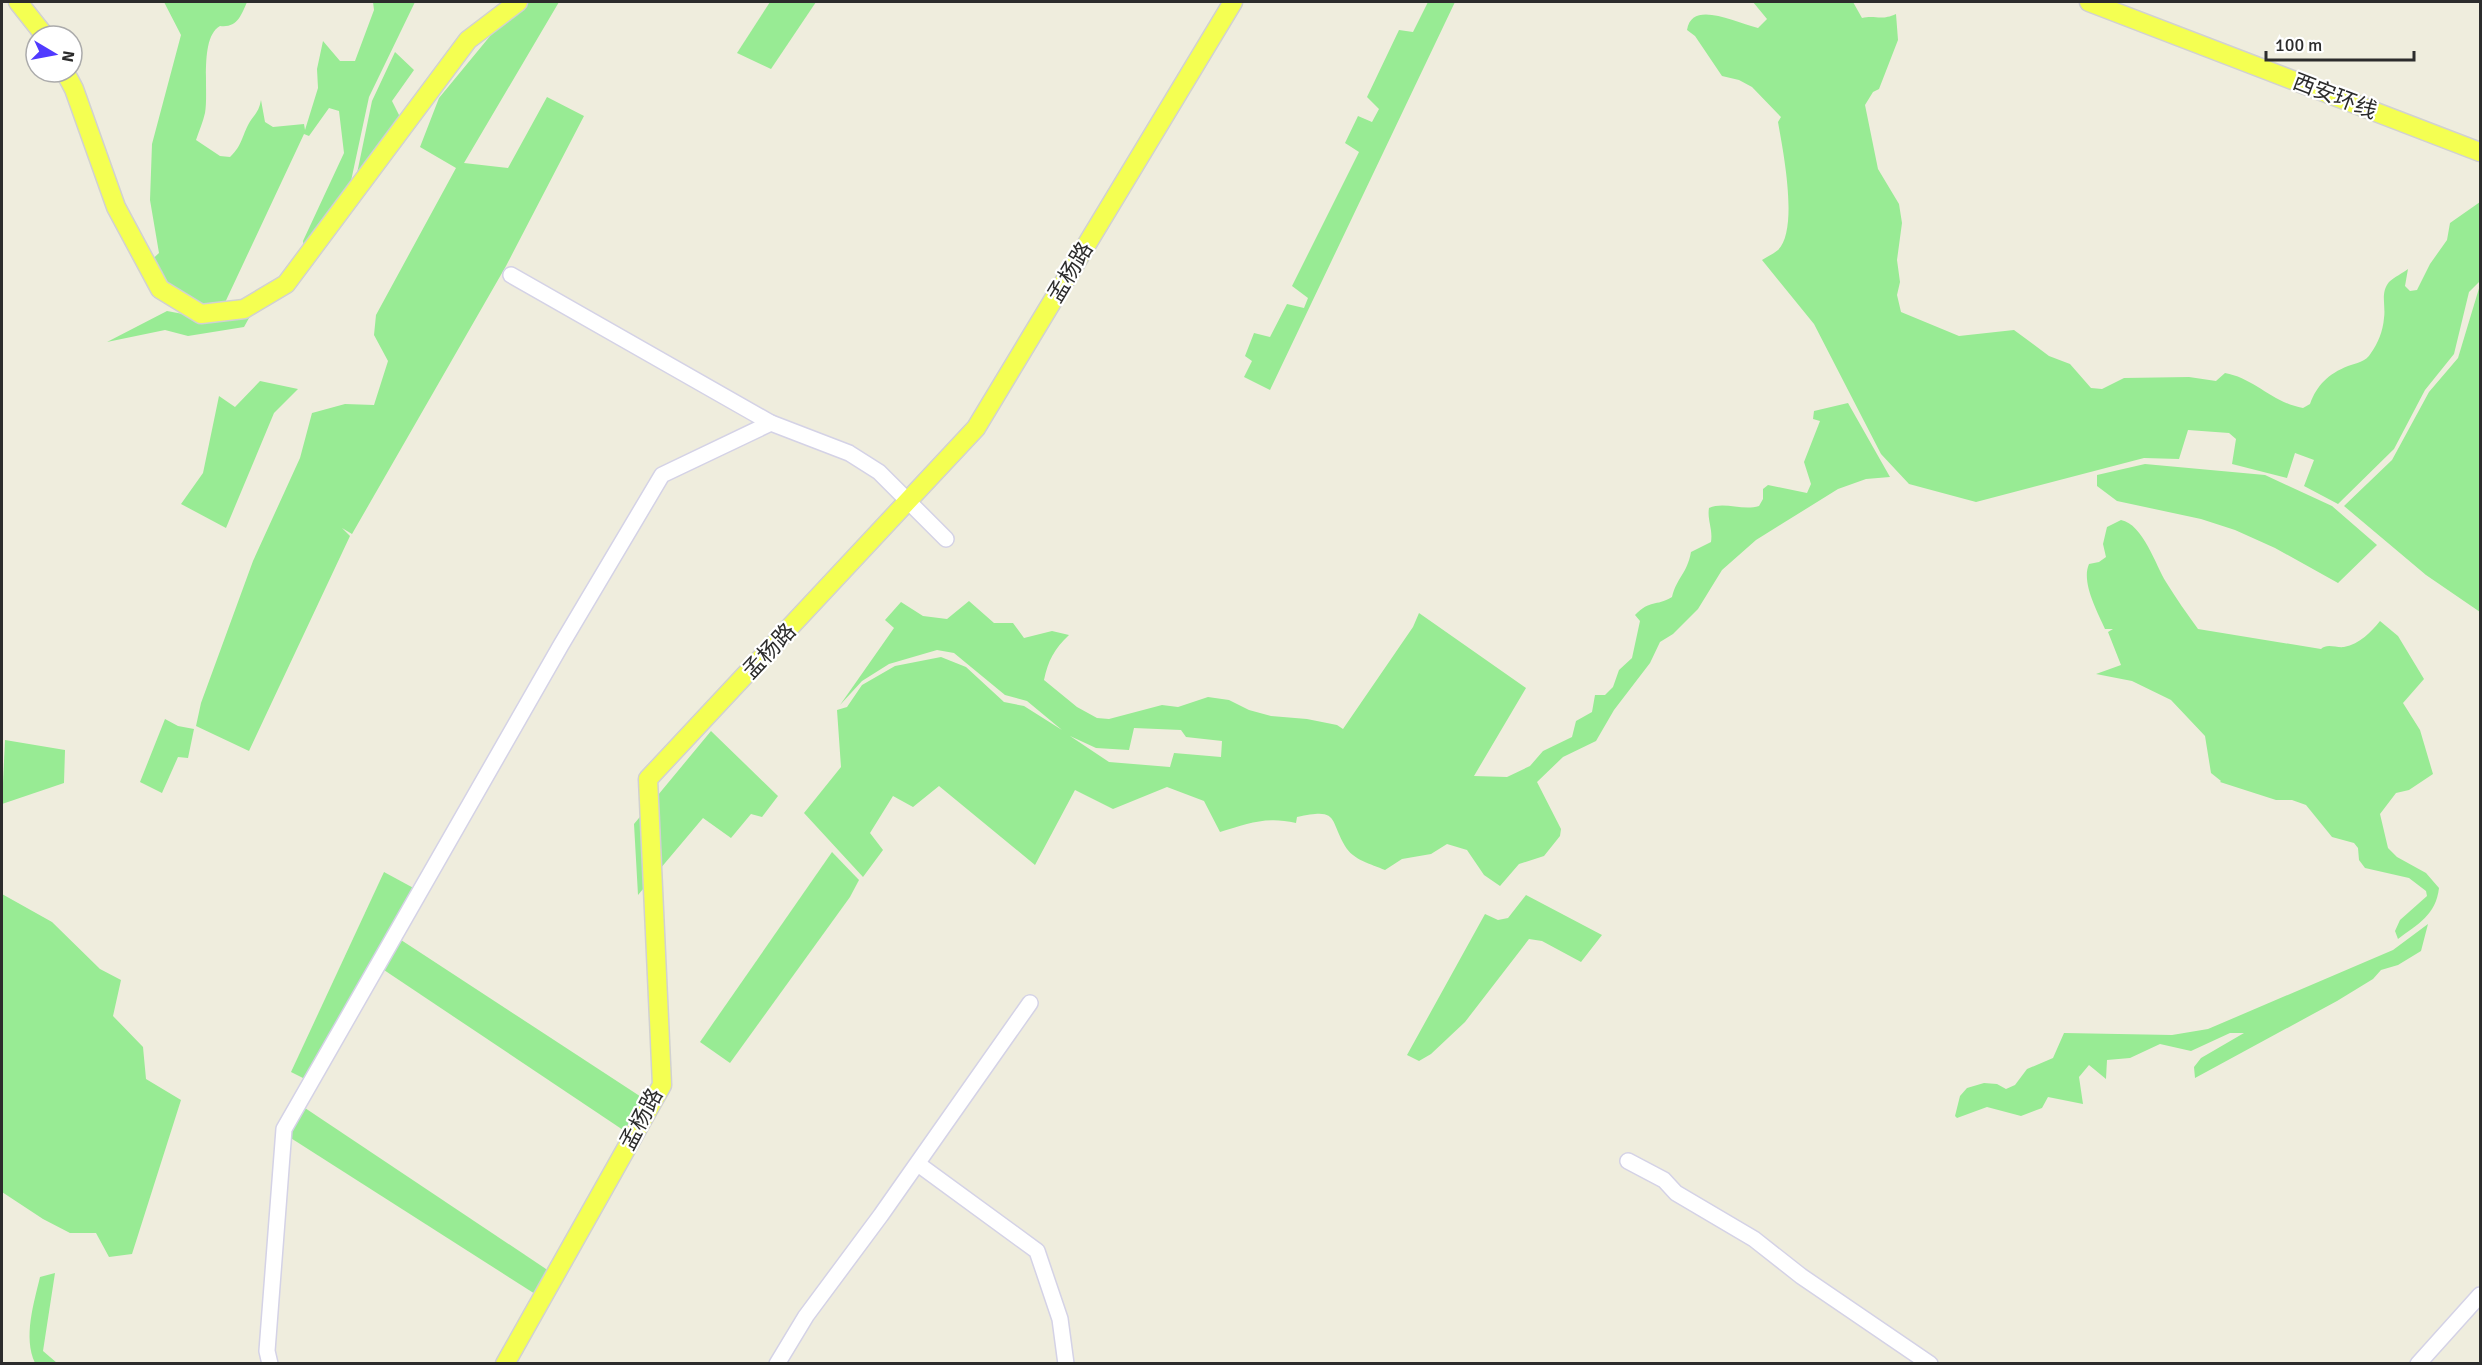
<svg xmlns="http://www.w3.org/2000/svg" width="2482" height="1365" viewBox="0 0 2482 1365" font-family="Signika,'Noto Sans SC',sans-serif">
<rect width="100%" height="100%" fill="#efeddd"/>
<!-- green -->
<g fill="#98eb94" fill-rule="evenodd">
<path d="M164,2H247C241,16 237,28 220,26C199,38 209,91 205,113C203,122 199,131 196,140L220,156L230,157C243,145 242,134 251,120C257,112 259,110 261,100L265,122L273,127L304,124L305,130L318,88L317,69L323,41L340,61H355L374,10L373,2H415L369,97L348,195L304,250L303,241L344,153L339,111L329,108L309,136L304,134L222,309L174,303L144,267L159,253L150,200L152,144L181,35Z"/>
<polygon points="526,2 559,2 464,163 508,168 547,97 584,116 506,266 352,534 342,528 350,536 249,751 196,726 201,703 253,561 300,458 312,413 345,404 374,405 388,361 374,335 376,315 456,168 420,147 439,98 500,24"/>
<polygon points="770,2 816,2 771,69 737,53"/>
<polygon points="1428,2 1455,2 1270,390 1244,377 1252,361 1245,356 1254,333 1270,337 1287,304 1304,308 1308,298 1292,286 1359,152 1345,143 1358,116 1372,122 1379,109 1367,97 1399,30 1413,32"/>
<path d="M1753,2H1853L1862,18C1876,15 1881,21 1896,14L1898,40L1879,89L1873,92L1865,105L1878,169L1899,204L1902,223L1897,260L1900,282L1897,295L1901,312L1959,336L2014,330L2049,356L2070,364L2091,388L2102,389L2124,378L2189,377L2216,381L2225,373C2254,378 2273,403 2303,408L2310,404C2317,385 2328,374 2348,366C2356,363 2366,362 2371,353C2378,343 2383,331 2384,318C2386,306 2380,293 2389,282C2394,277 2403,273 2408,269L2405,286L2410,291L2417,290L2430,264L2447,240L2450,223L2480,202V281L2469,292L2454,354L2425,390L2394,449L2338,504L2304,486L2314,460L2295,453L2287,478L2232,464L2236,439L2229,433L2188,430L2179,459L2144,458L1976,502L1909,484L1881,454L1814,324L1762,260C1767,257 1773,254 1778,250C1799,229 1783,151 1778,122L1781,117L1752,87L1739,80L1722,76L1695,36L1687,30C1692,0 1733,22 1758,28L1767,19Z"/>
<polygon points="395,52 414,70 392,101 404,125 354,188 372,101"/>
<polygon points="2480,285 2480,612 2426,575 2344,506 2392,460 2429,392 2458,358"/>
<polygon points="254,309 244,327 188,336 165,330 107,342 167,311 215,320"/>
<polygon points="260,381 298,389 274,413 226,528 181,504 203,473 219,396 235,407"/>
<path d="M1848,403L1890,477L1866,479L1838,489L1756,540L1722,570L1698,609L1673,634L1660,642L1650,663L1614,710L1596,741L1563,757L1537,782L1561,829L1560,836L1544,856L1519,864L1500,886L1484,875L1467,850L1447,844L1431,854L1402,859L1385,870C1371,864 1353,860 1345,846C1329,818 1339,808 1297,817L1296,823C1265,816 1248,824 1220,832L1204,801L1167,787L1113,809L1075,790L1035,865L939,786L913,807L893,796L870,833L883,850L863,877L804,813L841,767L837,710L847,707L862,685L895,666L941,657L966,667L1004,702L1024,706L1062,730L1027,701L1005,695L954,653L937,650L889,664L862,681L840,705L894,628L885,620L901,602L923,616L947,619L969,601L994,623H1013L1024,638L1052,631L1069,635C1054,649 1048,661 1044,680L1077,707L1097,718L1109,719L1162,705L1178,707L1208,697L1229,700L1249,710L1271,716L1307,719L1337,725L1343,729L1413,627L1419,613L1526,688L1474,776L1507,777L1530,766L1543,751L1572,737L1576,721L1592,712L1595,695H1605L1613,687L1619,670L1632,658L1640,621L1635,615C1651,599 1655,607 1672,597C1677,577 1687,574 1691,552L1711,542C1713,529 1707,520 1709,508C1724,501 1742,511 1759,506L1763,499V489L1768,485L1807,493L1811,484L1804,462L1820,421L1813,419L1814,411ZM1134,728L1181,730L1186,737L1222,741L1221,757L1174,753L1170,767L1109,762L1070,736L1096,748L1129,750Z"/>
<polygon points="2145,464 2265,475 2332,506 2377,545 2338,583 2275,548 2235,530 2201,519 2117,501 2097,486 2097,475"/>
<path d="M2121,520C2143,524 2156,566 2166,582C2176,598 2187,614 2198,629L2321,649C2327,643 2336,648 2344,647C2360,644 2371,632 2380,621L2398,636L2424,679L2403,703L2420,730L2433,774L2409,790L2396,793L2380,814L2388,848L2397,857L2426,873L2439,888C2436,915 2418,924 2398,939L2395,931L2400,920L2427,896L2426,891L2409,878L2365,868L2359,860L2358,848L2354,843L2332,837L2306,805L2292,800H2276L2220,782L2221,781L2211,773L2205,736L2171,700L2132,681L2096,674L2121,665L2108,632L2113,629H2105C2097,611 2081,582 2089,564L2099,562L2106,557L2103,544L2107,527Z"/>
<polygon points="165,719 178,726 194,729 188,758 178,757 162,793 140,782"/>
<polygon points="711,731 778,796 762,817 751,814 731,838 703,818 638,895 634,824"/>
<polygon points="5,740 65,750 64,783 2,804"/>
<polygon points="832,852 859,880 850,897 730,1063 700,1042"/>
<polygon points="384,872 419,891 311,1082 291,1072"/>
<polygon points="2,894 52,922 100,969 121,980 113,1016 143,1047 146,1079 181,1100 132,1254 109,1257 96,1233 70,1233 43,1219 2,1192"/>
<polygon points="1526,895 1602,935 1581,962 1542,941 1529,939 1465,1022 1431,1054 1419,1061 1407,1055 1485,914 1498,920 1508,918"/>
<polygon points="2428,924 2421,951 2398,965 2381,970 2373,979 2337,1001 2195,1078 2194,1067 2201,1058 2244,1033 2230,1033 2191,1051 2160,1044 2130,1058 2107,1060 2106,1079 2089,1065 2079,1077 2083,1104 2048,1097 2042,1108 2021,1116 1987,1107 1957,1118 1955,1116 1960,1096 1967,1088 1984,1083 1997,1084 2006,1089 2015,1085 2027,1069 2053,1058 2064,1033 2172,1035 2208,1029 2393,950"/>
<polygon points="398,938 655,1106 653,1120 641,1142 381,968"/>
<polygon points="302,1106 558,1277 543,1299 286,1135"/>
<path d="M55,1273L43,1351L57,1363H35C23,1337 34,1303 40,1277Z"/>
</g>
<g fill="none" stroke-linecap="round" stroke-linejoin="round">
<!-- minor casing -->
<g stroke="#d4d2e6" stroke-width="18">
<g id="minor">
<polyline points="511,275 771,423 849,453 879,472 946,539"/>
<polyline points="1628,1161 1664,1180 1676,1193 1754,1239 1801,1276 1930,1364"/>
<polyline points="918,1164 1037,1251 1060,1319 1066,1364"/>
<polyline points="270,1364 267,1351 284,1129 561,645 662,475 771,423"/>
<polyline points="777,1364 806,1316 881,1215 1030,1003"/>
<polyline points="2418,1364 2480,1295"/>
</g>
</g>
<!-- major casing -->
<g stroke="#d1d1d1" stroke-width="21">
<g id="major">
<polyline points="18,2 45,36"/>
<polyline points="2089,2 2480,152"/>
<polyline points="65,72 74,89 116,207 160,289 201,314 244,309 286,284 468,40 518,2"/>
<polyline points="505,1364 662,1085 648,779 976,428 1233,2"/>
</g>
</g>
<!-- minor -->
<use href="#minor" stroke="#fff" stroke-width="15"/>
<!-- major -->
<use href="#major" stroke="#f4ff52" stroke-width="18"/>
</g>
<g text-anchor="middle" dominant-baseline="central" stroke-width="4.5" stroke-linejoin="round" paint-order="stroke">
<!-- street labels -->
<g font-size="22" fill="#2c2c2c" stroke="#fff">
<text transform="translate(2335 96) rotate(21)">西安环线</text>
<text transform="translate(1070 272) rotate(-59)">孟杨路</text>
<text transform="translate(769 651) rotate(-47)">孟杨路</text>
<text transform="translate(641 1119) rotate(-62)">孟杨路</text>
</g>
</g>
<!-- border -->
<rect width="2482" height="1365" fill="none" stroke="#2c2c2c" stroke-width="6"/>
<!-- north arrow -->
<g transform="translate(54 54) rotate(100)"><circle r="28" fill="#ffffff" stroke="#ababab" stroke-width="1.5"/>
<path d="M0-4.5L10 22L0 15L-10 22Z" fill="#503aff"/>
<text y="-9" font-size="16" font-weight="bold" text-anchor="middle" fill="#2c2c2c">N</text>
</g>
<!-- scale -->
<path d="M2266 51v9h148v-9" fill="none" stroke="#2c2c2c" stroke-width="3"/>
<text x="2275" y="51" font-size="18" fill="#2c2c2c" stroke="#ffffff" stroke-width="4.5" paint-order="stroke">100 m</text>
</svg>
